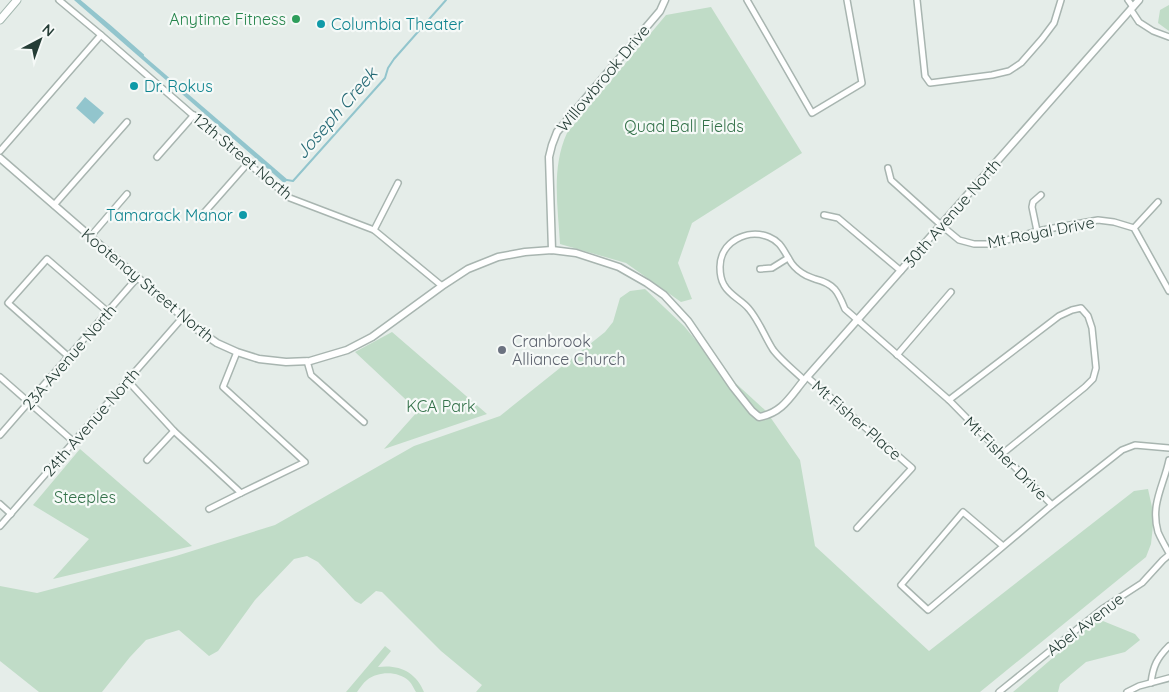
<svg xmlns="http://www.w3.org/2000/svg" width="1169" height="692" viewBox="0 0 1169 692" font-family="Quicksand,sans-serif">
<rect width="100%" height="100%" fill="#e5ede9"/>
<!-- green -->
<g fill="#c0dcc7">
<polygon points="1169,5 1169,31 1158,23 1160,10"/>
<path d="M711,7L802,153L692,223L678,263L692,299L681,302L626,263L560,244C558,207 551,168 567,133L666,15Z"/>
<polygon points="645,289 684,326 718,367 766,411 800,460 815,546 929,651 1134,491 1148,489 1154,516 1151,544 1146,557 980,692 476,692 482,685 441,651 382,592 376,591 361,604 355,601 318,562 307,556 294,559 255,600 218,651 209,656 179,630 146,640 130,657 102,692 39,692 0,661 0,586 37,593 176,556 275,525 414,446 500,416 605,332 613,322 620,298 630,291"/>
<polygon points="392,332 487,414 384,449 418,411 355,352"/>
<polygon points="80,449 192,546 53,579 89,539 33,505"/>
<polygon points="1098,619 1135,634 1140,640 1125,652 1086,662 1060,684 1058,692 1013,692"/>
<path d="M385,646L391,651L378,667C399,664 416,672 424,692H416C414,689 412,684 409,681C398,671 379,671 367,680C363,683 360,688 357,692H346Z"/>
</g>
<!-- water -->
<g fill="#92c5cd">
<polygon points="74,0 79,0 288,180 284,183"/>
<polygon points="85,97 104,113 94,124 76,108"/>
</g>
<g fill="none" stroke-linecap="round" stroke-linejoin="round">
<!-- stream -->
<g stroke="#92c5cd" stroke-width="2">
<polyline points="79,0 110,26 143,55"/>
<polyline points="287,180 293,181 385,78 388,68 394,59 446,0"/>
</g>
<!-- minor casing -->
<g stroke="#a8b5b0" stroke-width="8">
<g id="minor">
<polyline points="59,0 101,35 249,164 290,198 374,230 442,286"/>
<polyline points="747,0 812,113 862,83 847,0"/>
<polyline points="917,0 925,76 930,83 992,75 1009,71 1021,63 1042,39 1054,23 1061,0"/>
<polyline points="1128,0 1133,7"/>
<polyline points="1131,10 1139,22 1153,31 1169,37"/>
<polyline points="0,151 101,35"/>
<polyline points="157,157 194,115"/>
<polyline points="888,168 891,180 941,225 959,240 974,244 994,244 1037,231 1098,220 1114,222 1134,228 1169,291"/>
<polyline points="54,205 127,122"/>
<polyline points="203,214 248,163"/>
<polyline points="824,215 838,218 901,271"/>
<polyline points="1134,228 1158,202"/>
<polyline points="374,230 398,183"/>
<polyline points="1037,231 1032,207 1033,202 1041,195"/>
<polyline points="90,237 127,194"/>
<polyline points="760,269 772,268 788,258"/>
<polyline points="897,355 951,292"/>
<polyline points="69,357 8,303 47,259 108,312"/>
<polyline points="307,361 311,375 364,422"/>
<polyline points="0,377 74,442"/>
<polyline points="128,381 174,431 241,493 305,462 223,387 237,352"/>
<polyline points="949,400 1059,316 1072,310 1081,308 1088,316 1092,328 1096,368 1093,379 1085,387 1002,454"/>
<polyline points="0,435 137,278"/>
<polyline points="147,460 174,431"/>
<path d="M1169,460C1164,485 1150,504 1158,532C1161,539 1165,546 1169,553"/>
<polyline points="0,504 11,514"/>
<polyline points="209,509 241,493"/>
<polyline points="0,526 183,317"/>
<path d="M857,528L912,468L807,377L804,380C796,372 777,357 772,348C764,335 759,321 749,309C742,300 730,296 724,285C721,280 720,273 720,267C720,242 747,228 769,237C781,242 783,250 789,259C792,265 796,269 802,273C806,276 810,277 815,279C835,284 838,292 845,309L949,400L1052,505"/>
<polyline points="1003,546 963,512 901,585 928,610 1052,505 1122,450 1135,445 1169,448"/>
<path d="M1151,683C1153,666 1157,658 1169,646"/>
<polyline points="999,692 1102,609 1142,583 1163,560 1169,555"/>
<polyline points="1127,692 1139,686 1169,678"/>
</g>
</g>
<!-- tertiary casing -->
<g stroke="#a8b5b0" stroke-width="9">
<g id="tertiary">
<path d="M0,158L198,330L217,343L237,352L259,359L286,362L310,361L347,350L372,337L442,286L468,269L498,257L525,252L552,250L576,253L619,267L647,283L664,295L688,321L733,387L752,411L759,417C782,413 790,397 804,380"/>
<polyline points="552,250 549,157 552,145 557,132 660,11 665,0"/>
<polyline points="807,377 1139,0"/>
</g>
</g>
<!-- secondary casing -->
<g stroke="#a4b8b0" stroke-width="9">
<polyline id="secondary" points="0,20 17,0"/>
</g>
<!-- minor -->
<use href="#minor" stroke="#fff" stroke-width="5"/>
<!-- tertiary -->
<use href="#tertiary" stroke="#fff" stroke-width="6"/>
<!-- secondary -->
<use href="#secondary" stroke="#fff" stroke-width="7"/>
</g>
<!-- markers -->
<circle fill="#2e9e5b" stroke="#f5f9f7" stroke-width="2" cx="296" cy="19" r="5"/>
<g fill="#0f9aa8" stroke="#f5f9f7" stroke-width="2">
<circle cx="321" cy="24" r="5"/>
<circle cx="134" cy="86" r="5"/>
<circle cx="243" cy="215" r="5"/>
</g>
<circle fill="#6b7280" stroke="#f5f9f7" stroke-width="2" cx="502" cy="350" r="5"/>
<g text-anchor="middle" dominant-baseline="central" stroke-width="4.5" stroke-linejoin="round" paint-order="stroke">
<!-- leisure labels -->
<g font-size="16" fill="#27864d" stroke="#f5f9f7" text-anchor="end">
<text x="286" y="19">Anytime Fitness</text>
</g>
<!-- culture labels -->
<g font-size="16" fill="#0d838f" stroke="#f5f9f7" text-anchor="start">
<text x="331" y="24">Columbia Theater</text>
<text x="144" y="86">Dr. Rokus</text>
<text x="233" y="215" text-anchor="end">Tamarack Manor</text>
</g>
<!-- street labels -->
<g font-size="16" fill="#253d36" stroke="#f5f9f7">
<text transform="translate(603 78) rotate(-50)">Willowbrook Drive</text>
<text transform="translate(243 156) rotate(40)">12th Street North</text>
<text transform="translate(952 213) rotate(-49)">30th Avenue North</text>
<text transform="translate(1041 232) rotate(-11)">Mt Royal Drive</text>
<text transform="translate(148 285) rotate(40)">Kootenay Street North</text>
<text transform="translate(69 357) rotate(-49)">23A Avenue North</text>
<text transform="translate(857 420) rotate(41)">Mt Fisher Place</text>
<text transform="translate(91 422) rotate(-49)">24th Avenue North</text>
<text transform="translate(1006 458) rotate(45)">Mt Fisher Drive</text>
<text transform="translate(1085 624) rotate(-37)">Abel Avenue</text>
</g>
<!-- park labels -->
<g font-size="16" fill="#337149" stroke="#f5f9f7">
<text x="684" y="126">Quad Ball Fields</text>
<text x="441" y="406">KCA Park</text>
<text x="85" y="497">Steeples</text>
</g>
<!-- worship labels -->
<g font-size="16" fill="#5b616d" stroke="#f5f9f7" text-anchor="start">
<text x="512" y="341">Cranbrook<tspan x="512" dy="18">Alliance Church</tspan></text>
</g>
<!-- water labels -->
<g font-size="18" font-style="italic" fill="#246975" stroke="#f5f9f7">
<text transform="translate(336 113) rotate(-49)">Joseph Creek</text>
</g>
</g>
<!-- north arrow -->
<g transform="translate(40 40) rotate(41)" stroke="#f5f9f7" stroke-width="4" paint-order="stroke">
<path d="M0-4L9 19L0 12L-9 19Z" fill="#253d36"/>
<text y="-8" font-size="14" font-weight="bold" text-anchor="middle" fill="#253d36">N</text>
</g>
</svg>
